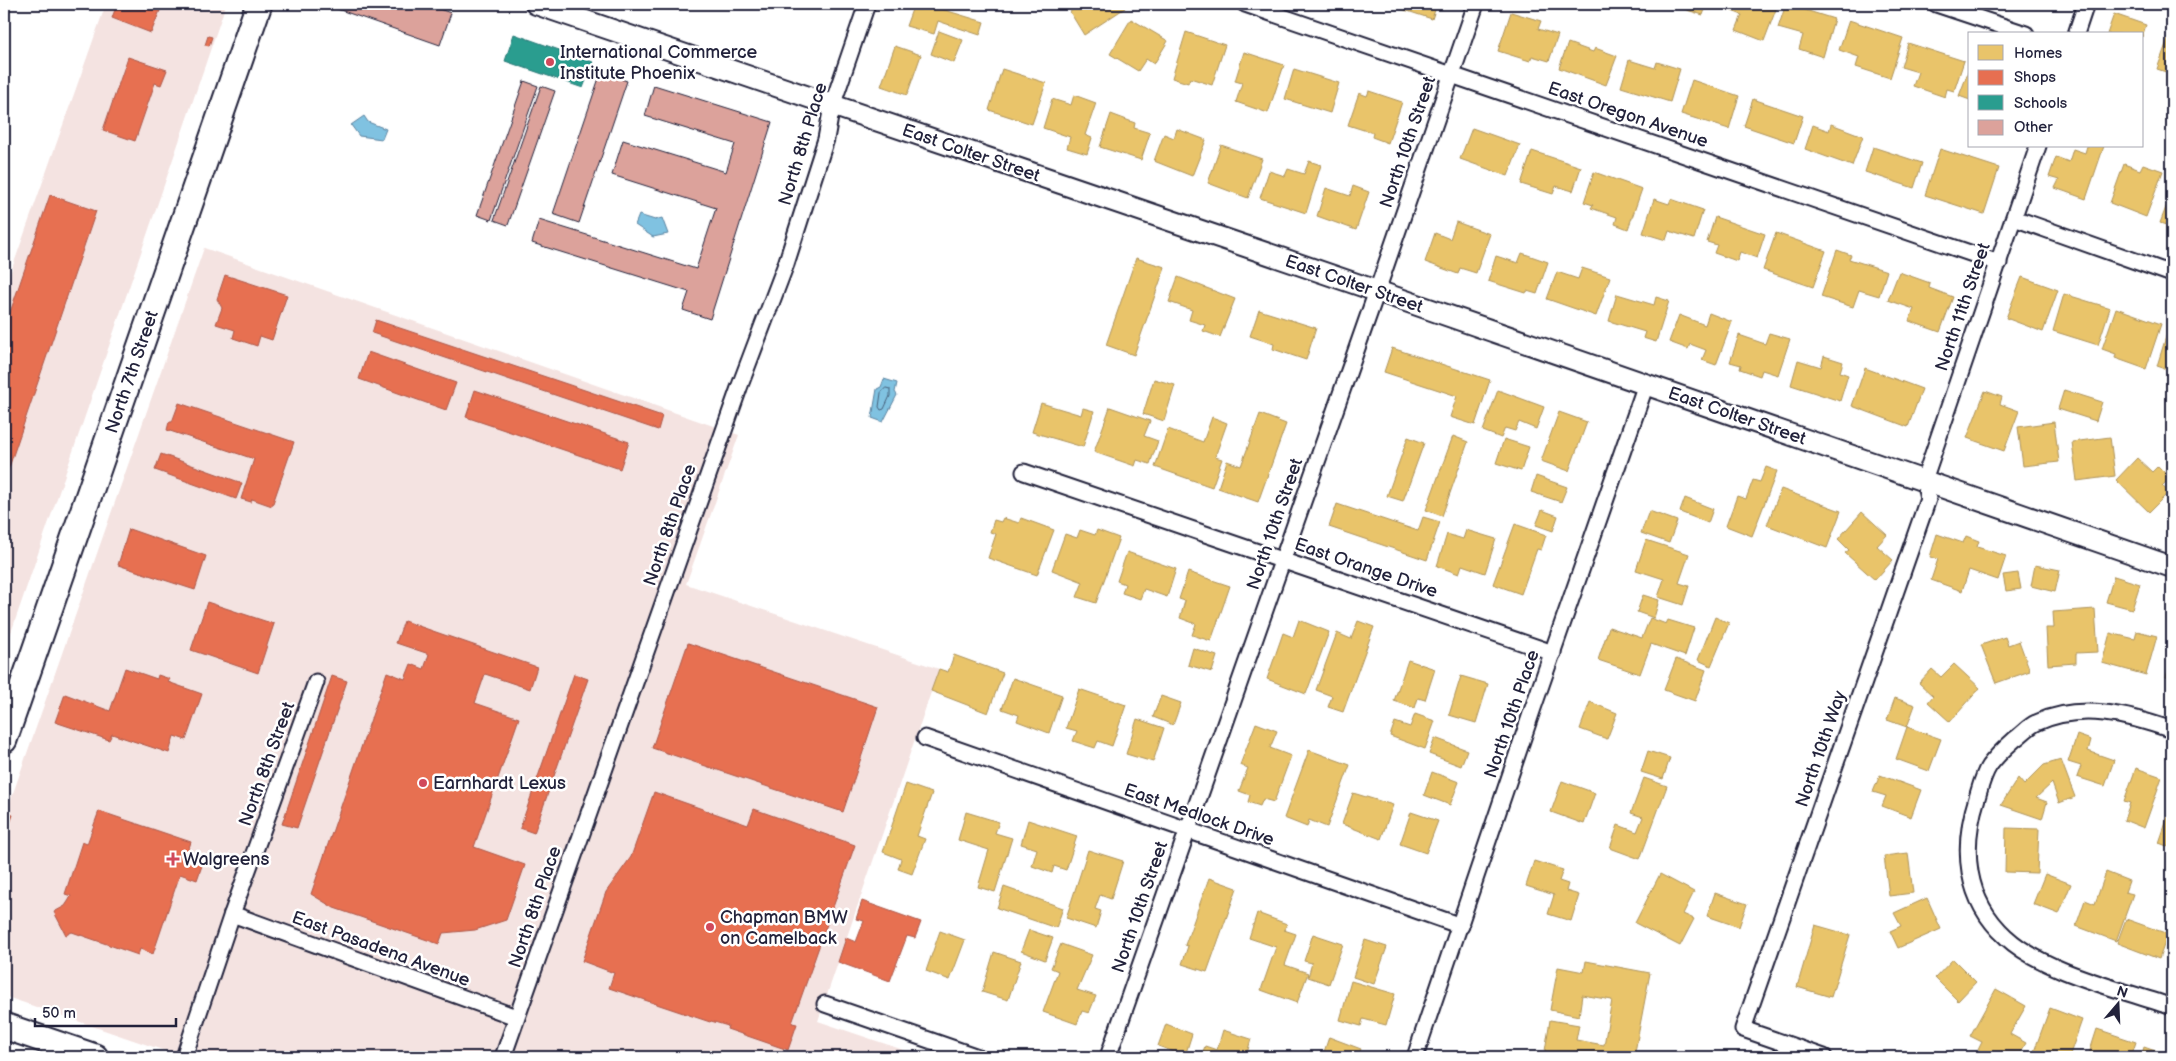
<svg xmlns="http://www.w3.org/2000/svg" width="2176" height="1061" viewBox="0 0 2176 1061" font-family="'Balsamiq Sans',sans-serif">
<rect width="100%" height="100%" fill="#fff"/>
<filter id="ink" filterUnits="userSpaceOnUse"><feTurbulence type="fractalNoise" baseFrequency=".02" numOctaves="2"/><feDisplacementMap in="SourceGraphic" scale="10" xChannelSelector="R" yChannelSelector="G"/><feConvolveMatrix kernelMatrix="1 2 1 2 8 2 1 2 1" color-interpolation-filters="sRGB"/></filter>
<g filter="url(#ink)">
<!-- built -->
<g fill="#f4e3e1">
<polygon points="106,4 226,4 4,653 4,291"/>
<polygon points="204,248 739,435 686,584 939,669 818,1021 924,1057 183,1057 4,996 4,819"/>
</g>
<!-- water -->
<g fill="#80c2e1" stroke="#5a829f">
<polygon points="364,116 368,122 386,129 382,139 359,136 351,125"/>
<polygon points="639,215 655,220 662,218 668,234 653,237 635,225"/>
<polygon points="884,379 897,383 895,392 897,395 883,422 872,418 877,389 881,387"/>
</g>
<!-- homes -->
<g fill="#e9c46a" stroke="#ad935c">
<polygon points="914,4 925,4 984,22 980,35 938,21 934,34 906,26"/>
<polygon points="1075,4 1123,4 1125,8 1084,35 1070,12 1077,7"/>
<polygon points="1386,4 1437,4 1432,19"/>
<polygon points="1678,4 1707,4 1703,15 1677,7"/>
<polygon points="1718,4 1778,4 1764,41 1736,30 1742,15 1717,5"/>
<polygon points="1786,4 1834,19 1823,57 1799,49 1803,35 1778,28"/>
<polygon points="1511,12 1541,21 1538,29 1558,35 1549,61 1532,56 1530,61 1498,51"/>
<polygon points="2114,14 2146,25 2142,37 2142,34 2107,34"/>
<polygon points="1131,19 1168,41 1154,64 1146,59 1138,71 1110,54"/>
<polygon points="1849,20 1903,38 1890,78 1856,67 1859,57 1839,50"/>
<polygon points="939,31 963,40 954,63 931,54"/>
<polygon points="1186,32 1225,45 1212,85 1190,78 1188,83 1172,78"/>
<polygon points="2169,36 2172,37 2172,74 2157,69"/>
<polygon points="1568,43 1593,52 1595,48 1617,56 1606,85 1559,68"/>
<polygon points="1908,43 1964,61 1954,91 1947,89 1945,97 1913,86 1918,72 1901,67"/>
<polygon points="895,46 921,55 907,95 881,86"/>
<polygon points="1244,52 1284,65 1268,113 1236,102 1242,83 1235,81"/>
<polygon points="1629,60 1655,68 1657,62 1680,69 1670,102 1621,87"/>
<polygon points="1970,67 1970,100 1959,96"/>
<polygon points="1002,69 1046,83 1032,124 989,110"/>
<polygon points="1294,69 1339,83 1330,113 1285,99"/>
<polygon points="1692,80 1739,96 1729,129 1681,114"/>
<polygon points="1369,91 1402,102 1388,143 1372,137 1373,133 1348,125 1359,93 1367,96"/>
<polygon points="1074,95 1096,103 1085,135 1092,138 1087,154 1067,148 1070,137 1043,128 1052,99 1071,105"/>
<polygon points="1753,99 1803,116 1794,143 1744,126"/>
<polygon points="1111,114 1135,123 1134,128 1150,133 1141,160 1100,147"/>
<polygon points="1831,124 1863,136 1852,166 1805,149 1813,125 1829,131"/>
<polygon points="1472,128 1520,145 1508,176 1460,159"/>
<polygon points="1177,129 1206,140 1192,176 1154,161 1164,134 1174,138"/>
<polygon points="1221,145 1262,159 1248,198 1208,183"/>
<polygon points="2087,146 2104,146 2086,199 2055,188 2059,180 2049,177 2056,157 2069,162 2073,149 2085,153"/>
<polygon points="1873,147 1922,163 1914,188 1865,172"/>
<polygon points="1940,149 1999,168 1984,214 1925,195"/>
<polygon points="1532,151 1581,167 1573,191 1556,186 1553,194 1521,184"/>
<polygon points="1309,161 1321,165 1306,213 1260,198 1269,171 1285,176 1288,169 1304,174"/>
<polygon points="2124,164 2140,170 2143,164 2163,171 2146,217 2110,203"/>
<polygon points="1594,172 1642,189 1628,229 1615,224 1617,217 1591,208 1593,205 1584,202"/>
<polygon points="1353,186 1369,192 1356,230 1317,216 1326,188 1350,196"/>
<polygon points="2170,197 2172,197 2172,227 2160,223"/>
<polygon points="1654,199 1669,204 1671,199 1703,210 1694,239 1669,231 1666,240 1643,233"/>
<polygon points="1715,217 1765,234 1757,258 1740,252 1737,261 1714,253 1717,245 1707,242"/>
<polygon points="1456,222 1490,234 1476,273 1460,268 1458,274 1425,262 1435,233 1450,239"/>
<polygon points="1776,233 1826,251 1813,287 1763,270"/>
<polygon points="1837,250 1851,255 1849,259 1887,271 1879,296 1859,290 1853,307 1821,297"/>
<polygon points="1522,253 1548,262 1537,294 1527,291 1526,293 1488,281 1496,256 1518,263"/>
<polygon points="1136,258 1165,267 1134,355 1106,345"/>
<polygon points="1582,268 1610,277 1596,316 1547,299 1557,272 1578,279"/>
<polygon points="1899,272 1930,283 1929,288 1953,297 1940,332 1909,321 1914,309 1888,300"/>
<polygon points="1178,277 1235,299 1220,337 1203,331 1205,325 1189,320 1192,310 1169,302"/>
<polygon points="2022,277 2058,290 2043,332 2006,318"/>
<polygon points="1617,294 1654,305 1656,297 1669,301 1656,342 1643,338 1645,332 1609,321"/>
<polygon points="2064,294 2110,308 2098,345 2053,331"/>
<polygon points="2116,308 2161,324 2146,369 2115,358 2116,354 2102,349"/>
<polygon points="1259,310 1316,328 1306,360 1273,349 1274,344 1250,336"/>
<polygon points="1709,313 1732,322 1716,365 1702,360 1706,350 1690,344 1688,349 1669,342 1679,315 1705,325"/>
<polygon points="2169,327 2172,328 2172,371 2157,366"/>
<polygon points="1769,333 1790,339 1778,375 1762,370 1760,376 1740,369 1741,365 1730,362 1739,335 1765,344"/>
<polygon points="1392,348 1490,380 1475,425 1450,417 1457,396 1384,372"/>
<polygon points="1824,356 1843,362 1840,372 1848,375 1840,401 1791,385 1798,360 1821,367"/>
<polygon points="1865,368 1922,389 1908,427 1852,406"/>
<polygon points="1154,379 1175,385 1164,421 1143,414"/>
<polygon points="1498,390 1544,407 1536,429 1519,422 1515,431 1505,428 1501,438 1483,431"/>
<polygon points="2064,390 2102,402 2096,421 2058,409"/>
<polygon points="1985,391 2002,397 2000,404 2019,411 2004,451 1967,438"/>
<polygon points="1041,403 1081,415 1083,408 1094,411 1083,447 1032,432"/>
<polygon points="1110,407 1150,421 1144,436 1158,441 1150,464 1137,460 1135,466 1094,452"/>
<polygon points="1559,412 1587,422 1569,471 1541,461"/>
<polygon points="1260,414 1286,424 1258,502 1218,488 1227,461 1241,466"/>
<polygon points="1212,417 1227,423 1215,457 1222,459 1212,487 1155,467 1168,429 1203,442"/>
<polygon points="2054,422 2059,462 2023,466 2018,427"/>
<polygon points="1453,436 1468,442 1442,516 1426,510"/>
<polygon points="1408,437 1424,443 1403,501 1387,496"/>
<polygon points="2110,437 2115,476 2077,481 2072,442"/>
<polygon points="1504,439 1529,447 1521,471 1496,463"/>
<polygon points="2137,458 2152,472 2158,466 2170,478 2162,486 2169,492 2149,512 2116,480"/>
<polygon points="1766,467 1777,471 1752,536 1726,526 1737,496 1746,499 1753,480 1760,482"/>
<polygon points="1536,476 1567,487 1561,502 1531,492"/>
<polygon points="1781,489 1841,511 1827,548 1767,525"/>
<polygon points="1685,498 1713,509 1708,523 1680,512"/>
<polygon points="1337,504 1418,531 1423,517 1440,522 1427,560 1329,527"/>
<polygon points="1542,510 1558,516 1553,531 1536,525"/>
<polygon points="1649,511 1677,521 1669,543 1641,533"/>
<polygon points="1862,512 1887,535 1877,546 1893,560 1875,580 1845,553 1849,550 1838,539"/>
<polygon points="1003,518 1019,523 1021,518 1054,530 1037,575 988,558 996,534 990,532 994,520 1001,522"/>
<polygon points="1515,524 1546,535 1541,550 1537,549 1521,594 1493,584"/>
<polygon points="1080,530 1095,535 1097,530 1119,538 1096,603 1077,597 1083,582 1052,570 1065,534 1077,538"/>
<polygon points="1466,530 1496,539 1485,573 1462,565 1459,574 1437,566 1447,534 1463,539"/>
<polygon points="1937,534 1963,543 1966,536 1979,541 1977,547 2006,556 1998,580 1969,570 1962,591 1931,580 1938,559 1930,557"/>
<polygon points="1646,540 1689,554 1679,583 1689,586 1683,605 1658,597 1664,579 1636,570"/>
<polygon points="1127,552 1176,569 1167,597 1144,589 1140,599 1122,593 1125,584 1117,581"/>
<polygon points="2035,565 2060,570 2055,592 2031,586"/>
<polygon points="1188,572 1230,586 1211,641 1192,635 1196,624 1180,618 1185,601 1179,599"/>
<polygon points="2018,573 2021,589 2006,591 2003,575"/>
<polygon points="2114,576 2140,584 2132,609 2106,602"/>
<polygon points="1643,595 1659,600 1654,618 1637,612"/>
<polygon points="2095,609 2098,652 2076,653 2076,663 2048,665 2046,628 2054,628 2053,612"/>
<polygon points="1715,617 1729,623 1711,666 1698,660"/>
<polygon points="1650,618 1666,624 1668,620 1694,628 1685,656 1651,644 1640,674 1598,660 1609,627 1642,638"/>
<polygon points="1299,620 1329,632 1306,694 1267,679 1283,633 1293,637"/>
<polygon points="1358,621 1374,627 1343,712 1328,707 1332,696 1316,690 1337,633 1351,639"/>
<polygon points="2137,631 2157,636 2146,675 2102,663 2110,633 2135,639"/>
<polygon points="2005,637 2008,645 2019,641 2030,671 1996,683 1981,645"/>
<polygon points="1193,648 1217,656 1212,672 1188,665"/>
<polygon points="954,655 1003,673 988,713 931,691 939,669 948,672"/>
<polygon points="2172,656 2172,679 2166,677"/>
<polygon points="1676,659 1706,670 1695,701 1664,690"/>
<polygon points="1408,660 1435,669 1425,700 1418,698 1415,708 1394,701"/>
<polygon points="1954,664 1980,688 1950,722 1928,702 1933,696 1919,683 1932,669 1941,677"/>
<polygon points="1461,676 1488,684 1476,723 1449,715"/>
<polygon points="1013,678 1062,695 1049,733 1017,721 1019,715 1002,709"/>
<polygon points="1079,689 1126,705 1112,746 1098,741 1095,748 1073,741 1077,731 1066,728"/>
<polygon points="1161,696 1181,703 1173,725 1153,717"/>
<polygon points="1895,698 1915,705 1907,727 1887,720"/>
<polygon points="1590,702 1617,713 1607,739 1580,729"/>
<polygon points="1415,714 1435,721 1425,749 1390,736 1395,722 1410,727"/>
<polygon points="1137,719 1164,728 1153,762 1126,754"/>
<polygon points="1256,723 1277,731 1270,748 1291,756 1274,802 1263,799 1260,806 1248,802 1250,795 1239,791 1248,768 1240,765"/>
<polygon points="1907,727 1941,739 1929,771 1896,759"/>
<polygon points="2077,735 2091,740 2088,751 2114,760 2105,786 2077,777 2081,766 2068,762"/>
<polygon points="1435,738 1467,750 1461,766 1429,754"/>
<polygon points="1309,750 1350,765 1327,827 1309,820 1307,827 1284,818"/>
<polygon points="1648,751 1670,758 1663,779 1641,772"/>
<polygon points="2061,760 2075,797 2059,803 2052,783 2036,798 2047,802 2042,819 2001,805 2018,778 2024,785 2044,765"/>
<polygon points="2136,768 2162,777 2144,828 2124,820 2130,803 2124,801"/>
<polygon points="1432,772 1459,782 1450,805 1424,795"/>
<polygon points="1880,775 1921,790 1911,817 1882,806 1886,796 1873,792"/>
<polygon points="1644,778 1667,786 1640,859 1610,848 1618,825 1637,832 1643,817 1631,813"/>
<polygon points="1562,781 1595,793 1584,824 1551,812"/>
<polygon points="906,784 932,793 917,836 925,839 912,874 898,869 901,859 883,852"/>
<polygon points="1353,793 1393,805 1381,839 1342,824"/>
<polygon points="2172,805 2172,848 2159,843"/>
<polygon points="966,812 999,822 995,833 1012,838 995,892 978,887 989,850 958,840"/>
<polygon points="1411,812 1438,821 1426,853 1400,844"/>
<polygon points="1028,820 1077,836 1066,870 1054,866 1052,873 1032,866 1037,849 1021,844"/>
<polygon points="2006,828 2039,829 2037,873 2005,872"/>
<polygon points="1088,850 1123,861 1111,899 1100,895 1095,909 1101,911 1096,928 1066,918"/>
<polygon points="1908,853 1913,893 1889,896 1884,856"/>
<polygon points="1534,861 1563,870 1559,881 1568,884 1566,891 1579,895 1571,921 1548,914 1554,895 1526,886"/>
<polygon points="2106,872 2129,881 2125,892 2133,894 2116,941 2076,926 2085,900 2095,904"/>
<polygon points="1660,874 1694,892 1683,914 1694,919 1680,946 1635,923"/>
<polygon points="2045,874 2071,884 2059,914 2033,904"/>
<polygon points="1209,878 1237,888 1207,972 1182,964 1188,946 1185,945"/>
<polygon points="1004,887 1063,908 1056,928 997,908"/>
<polygon points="1715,893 1747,904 1739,927 1707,916"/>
<polygon points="1927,898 1941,929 1898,948 1890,931 1901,926 1894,913"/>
<polygon points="1257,913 1287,924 1284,930 1296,934 1285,965 1308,973 1297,1003 1261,990 1276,947 1249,938"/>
<polygon points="2126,919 2168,934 2159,959 2117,943"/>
<polygon points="1815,925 1850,935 1831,997 1797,987"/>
<polygon points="1029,930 1053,938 1045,960 1021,951"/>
<polygon points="940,931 965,940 950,980 926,971"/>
<polygon points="1313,934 1343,944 1329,984 1308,977 1312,963 1304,961"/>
<polygon points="1365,940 1387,947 1374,984 1353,977"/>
<polygon points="1061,944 1092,955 1077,990 1096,996 1089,1013 1082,1011 1077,1024 1043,1012 1058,971 1051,968"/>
<polygon points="994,952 1021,961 1008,1000 982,992"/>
<polygon points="1953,959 1976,982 1958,1001 1935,978"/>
<polygon points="1586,961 1650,973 1634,1057 1544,1057 1550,1020 1579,1025 1576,1040 1604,1045 1612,1000 1582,995 1579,1016 1550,1010 1558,967 1584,972"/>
<polygon points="1351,981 1395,994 1386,1025 1363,1019 1361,1026 1340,1020"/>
<polygon points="1996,989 2026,1006 2010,1034 2026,1043 2018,1057 2007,1057 1997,1052 1993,1057 1991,1057 1978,1050 1982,1042 1970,1036"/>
<polygon points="2050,1008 2082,1020 2069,1057 2032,1057"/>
<polygon points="1166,1024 1192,1034 1185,1056 1158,1046"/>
<polygon points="2097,1029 2136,1042 2131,1057 2114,1057 2104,1054 2103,1057 2088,1057"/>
<polygon points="1223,1030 1251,1039 1246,1057 1201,1057 1205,1046 1217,1050"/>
<polygon points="1329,1037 1361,1049 1358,1057 1338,1057 1324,1052"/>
<polygon points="2144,1047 2172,1057 2141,1057"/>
</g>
<!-- shops -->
<g fill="#e76f51" stroke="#ac584a">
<polygon points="117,4 149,4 161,8 151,33 112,18"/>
<polygon points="208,36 212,37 209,46 205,45"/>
<polygon points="128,57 167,70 161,85 155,83 135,141 103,130"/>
<polygon points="50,195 96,211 4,482 4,330"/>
<polygon points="225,275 287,295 272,340 260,336 257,346 233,338 235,330 216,324 222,308 217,299"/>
<polygon points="376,320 662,416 658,430 372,333"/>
<polygon points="368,352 456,383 446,410 359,379"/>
<polygon points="475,390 629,442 620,469 466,417"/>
<polygon points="179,403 294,442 272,506 252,499 251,502 241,499 254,459 167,430 169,422 172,422"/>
<polygon points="161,454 242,483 236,499 155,470"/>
<polygon points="129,529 206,556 195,590 118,565"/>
<polygon points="207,602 274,624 258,673 191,650"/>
<polygon points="404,621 537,667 530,689 485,674 475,703 519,718 474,847 525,865 506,920 475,930 443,933 439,944 334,908 311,894 387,672 405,679 411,664 424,669 429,654 396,643"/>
<polygon points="688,643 878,707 843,812 652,748"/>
<polygon points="125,668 157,679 158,675 170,679 168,682 202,694 186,740 174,736 169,753 112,734 109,740 55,722 65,694 110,711"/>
<polygon points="574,674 588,679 534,833 520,828"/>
<polygon points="332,676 347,681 297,828 282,824"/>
<polygon points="654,792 748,825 754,809 855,845 792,1023 797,1024 788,1050 727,1029 728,1026 711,1021 710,1022 609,988 614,973 582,961 606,892 631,857"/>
<polygon points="99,811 191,842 188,851 205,857 197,880 180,874 153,954 140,949 138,955 72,932 66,935 54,912 65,906 69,900 71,896 65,894 82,842 87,844"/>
<polygon points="8,814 13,815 9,826 5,825"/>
<polygon points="862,901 921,922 915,938 907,936 890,981 838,962 846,938 856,942 864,921 856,919"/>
</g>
<!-- schools -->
<polygon fill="#2a9d8f" stroke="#287876" points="514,34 593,62 583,88 505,61"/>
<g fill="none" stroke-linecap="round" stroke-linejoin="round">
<!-- shore -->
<polygon stroke="#48627d" stroke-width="1" points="886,388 890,389 890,396 884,409 881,410 879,407 881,393"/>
</g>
<!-- building -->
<g fill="#dca29b" stroke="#22223b">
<polygon points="323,4 424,4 451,13 440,45"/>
<polygon points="601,72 627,81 579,223 553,214"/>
<polygon points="524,81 538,86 491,220 477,215"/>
<polygon points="654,85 772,122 710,319 683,310 689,292 532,243 539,220 696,269 716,208 612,175 623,140 726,172 735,144 645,116"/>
<polygon points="541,86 555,91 508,225 494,220"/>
</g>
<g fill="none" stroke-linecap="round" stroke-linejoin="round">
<!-- minor casing -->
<g stroke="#22223b" stroke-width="19">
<g id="minor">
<polyline points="1245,4 1999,263"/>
<polyline points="1936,4 2026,34"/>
<polyline points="2076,34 2086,4"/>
<polyline points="2014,218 2172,274"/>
<polyline points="1024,472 1553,653"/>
<path d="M2172,730C2129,715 2080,702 2036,723C2029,726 2022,734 2015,739C2006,747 1996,756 1989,766C1983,775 1980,788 1977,798C1961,848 1965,900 2006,937C2043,972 2123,990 2172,1007"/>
<polyline points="925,738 1461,926"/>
<polyline points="232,914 516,1017"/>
<polyline points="825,1004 978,1057"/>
<polyline points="184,1057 232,914 316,682"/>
<polyline points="503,1057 739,388 786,264 826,139 832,106 867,4"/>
<polyline points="1108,1057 1377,291 1476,4"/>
<polyline points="1415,1057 1533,708 1646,384"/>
<polyline points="1824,1057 1743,1029 1928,499 1924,480 2038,146"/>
</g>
</g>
<!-- tertiary casing -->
<g stroke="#22223b" stroke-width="24">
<polyline id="tertiary" points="536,4 1377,291 2172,567"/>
</g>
<!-- primary casing -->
<g stroke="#22223b" stroke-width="29">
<g id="primary">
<polyline points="4,740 259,4"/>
<polyline points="4,1026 95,1057"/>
</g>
</g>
<!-- minor -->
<use href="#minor" stroke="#fff" stroke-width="15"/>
<!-- tertiary -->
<use href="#tertiary" stroke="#fff" stroke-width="20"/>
<!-- primary -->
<use href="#primary" stroke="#fff" stroke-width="25"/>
</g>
</g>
<!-- markers -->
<g fill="#d1495b" stroke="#fff" stroke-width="2">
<circle cx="550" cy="62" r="5"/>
<circle cx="423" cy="783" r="5"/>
<path d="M170.5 851.5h5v5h5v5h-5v5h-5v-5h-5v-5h5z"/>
<circle cx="710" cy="927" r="5"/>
</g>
<g text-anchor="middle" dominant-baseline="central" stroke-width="5" stroke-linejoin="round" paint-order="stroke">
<!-- poi labels -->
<g font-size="18" fill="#22223b" stroke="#fff" text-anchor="start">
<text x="560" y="52">International Commerce<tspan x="560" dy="21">Institute Phoenix</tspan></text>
<text x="433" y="783">Earnhardt Lexus</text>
<text x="183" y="859">Walgreens</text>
<text x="720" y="917">Chapman BMW<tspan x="720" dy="21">on Camelback</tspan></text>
</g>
<!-- street labels -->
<g font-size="18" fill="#22223b" stroke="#fff">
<text transform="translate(1628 115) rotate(19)">East Oregon Avenue</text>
<text transform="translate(1408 142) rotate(-71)">North 10th Street</text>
<text transform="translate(803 144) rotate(-73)">North 8th Place</text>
<text transform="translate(971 153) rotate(19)">East Colter Street</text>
<text transform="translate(1354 284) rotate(19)">East Colter Street</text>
<text transform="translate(1963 307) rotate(-71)">North 11th Street</text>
<text transform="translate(132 372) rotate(-71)">North 7th Street</text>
<text transform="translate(1737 416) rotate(19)">East Colter Street</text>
<text transform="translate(1275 524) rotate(-71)">North 10th Street</text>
<text transform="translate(670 525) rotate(-71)">North 8th Place</text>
<text transform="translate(1366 568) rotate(19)">East Orange Drive</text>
<text transform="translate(1512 714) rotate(-71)">North 10th Place</text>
<text transform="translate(1821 749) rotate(-71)">North 10th Way</text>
<text transform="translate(267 764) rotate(-70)">North 8th Street</text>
<text transform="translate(1199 815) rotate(19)">East Medlock Drive</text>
<text transform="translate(535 907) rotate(-71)">North 8th Place</text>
<text transform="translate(1140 907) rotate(-71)">North 10th Street</text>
<text transform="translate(381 949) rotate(20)">East Pasadena Avenue</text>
</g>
</g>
<!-- margin -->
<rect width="2176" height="1061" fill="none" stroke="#fff" stroke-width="20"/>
<rect x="10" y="10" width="2156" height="1041" fill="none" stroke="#22223b" stroke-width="2" filter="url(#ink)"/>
<!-- legend -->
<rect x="1968" y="32" width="175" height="115" fill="#ffffff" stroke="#a7a7b1"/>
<rect x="1978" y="45" width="25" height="15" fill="#e9c46a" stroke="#a7a7b1"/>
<text x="2014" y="58" font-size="15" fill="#22223b">Homes</text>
<rect x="1978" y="70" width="25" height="15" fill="#e76f51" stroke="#a7a7b1"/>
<text x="2014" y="82" font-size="15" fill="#22223b">Shops</text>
<rect x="1978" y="95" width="25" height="15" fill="#2a9d8f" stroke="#a7a7b1"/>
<text x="2014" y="108" font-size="15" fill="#22223b">Schools</text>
<rect x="1978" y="120" width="25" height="15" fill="#dca29b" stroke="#a7a7b1"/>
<text x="2014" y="132" font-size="15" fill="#22223b">Other</text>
<!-- north arrow -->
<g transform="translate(2118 1004) rotate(19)" stroke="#ffffff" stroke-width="4" paint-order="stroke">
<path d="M0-4L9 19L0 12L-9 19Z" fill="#22223b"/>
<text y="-8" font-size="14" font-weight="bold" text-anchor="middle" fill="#22223b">N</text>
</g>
<!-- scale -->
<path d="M35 1018v8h141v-8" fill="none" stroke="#22223b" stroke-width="2.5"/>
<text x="42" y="1018" font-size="15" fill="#22223b" stroke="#ffffff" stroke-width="4" paint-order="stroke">50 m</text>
</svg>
